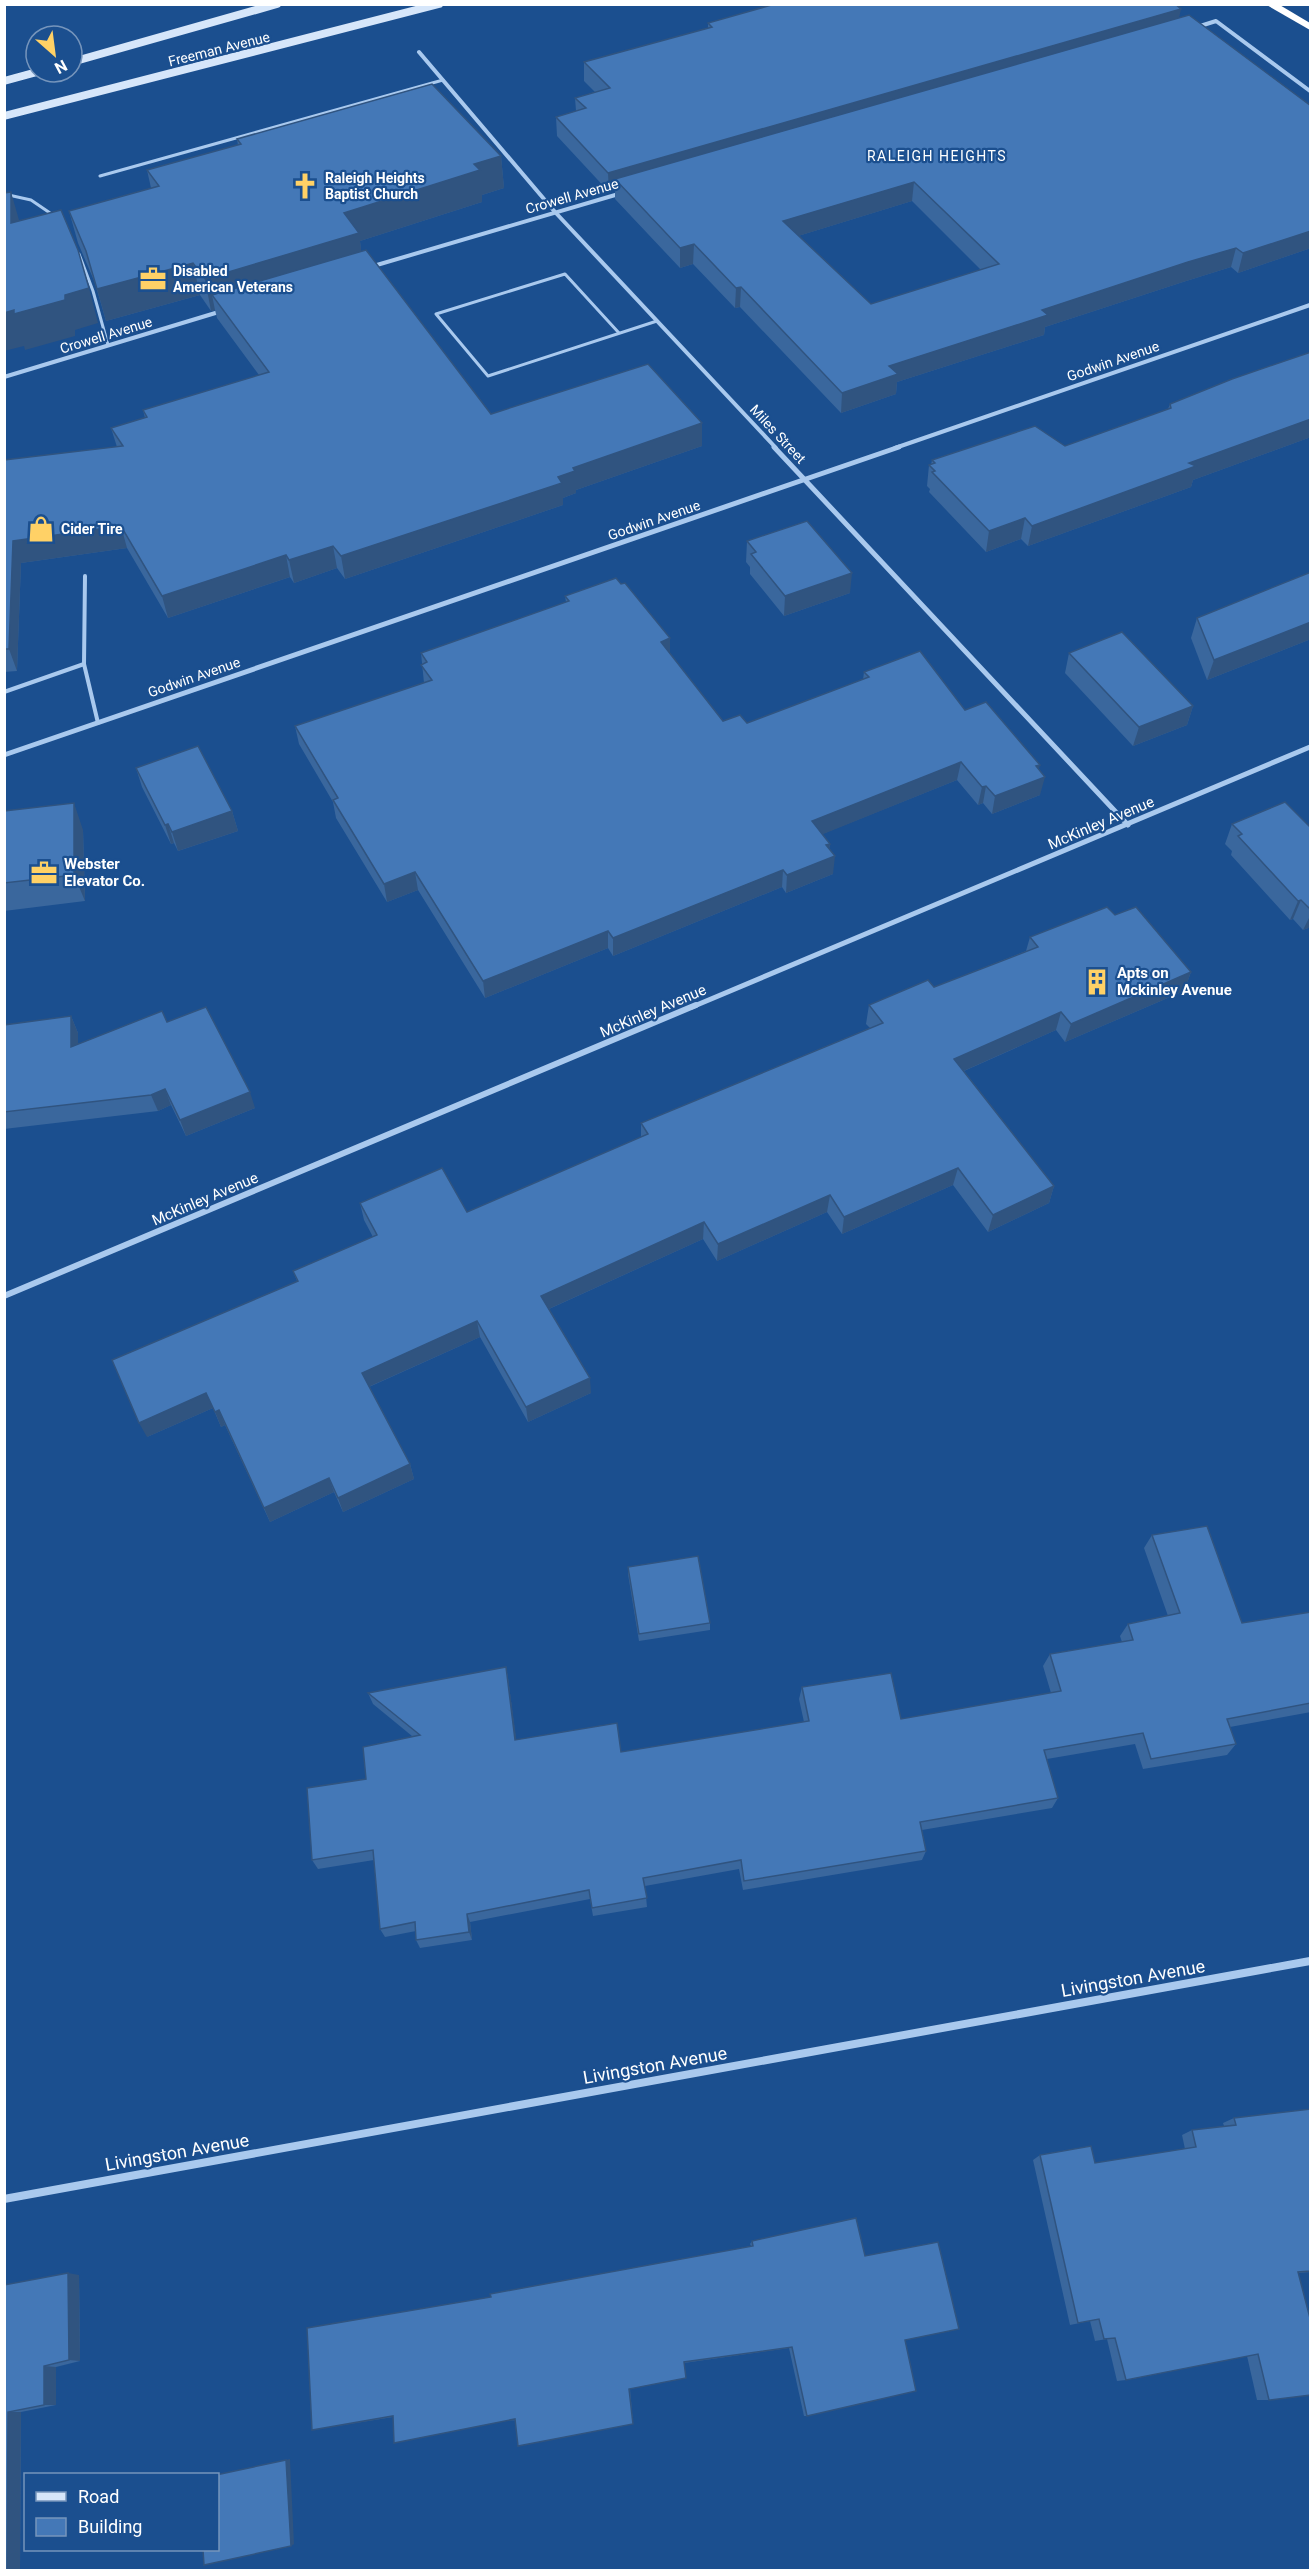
<svg xmlns="http://www.w3.org/2000/svg" width="1315" height="2575" viewBox="0 0 1315 2575" font-family="Roboto,sans-serif">
<rect width="100%" height="100%" fill="#1b4f8f"/>
<g fill="none" stroke-linecap="round" stroke-linejoin="round">
<!-- service-far1 -->
<g stroke="#a9c9ee" stroke-width="3">
<polyline points="100,176 443,80"/>
<polyline points="4,194 31,200 53,215"/>
<polyline points="79,254 93,291 108,345"/>
<polyline points="619,333 565,274 436,314 488,376 657,321"/>
</g>
<!-- service -->
<g stroke="#a9c9ee" stroke-width="4">
<polyline points="84,664 85,576"/>
<polyline points="4,692 84,664 98,723"/>
</g>
<!-- minor-far3 -->
<g stroke="#a9c9ee" stroke-width="4">
<polyline points="1197,27 1216,21 1310,91"/>
<polyline points="419,52 555,212 776,448"/>
<polyline points="370,267 622,193"/>
<polyline points="4,377 222,311"/>
<polyline points="895,448 1310,305"/>
</g>
<!-- minor-far2 -->
<g stroke="#a9c9ee" stroke-width="5">
<polyline points="774,447 1128,825"/>
<polyline points="4,755 899,447"/>
<polyline points="692,1007 1310,747"/>
</g>
<!-- minor-far1 -->
<polyline stroke="#a9c9ee" stroke-width="6" points="4,1296 696,1005"/>
<!-- minor -->
<polyline stroke="#a9c9ee" stroke-width="8" points="4,2199 1310,1961"/>
<!-- secondary -->
<g stroke="#d6e6fa" stroke-width="8">
<polyline points="72,62 277,4"/>
<polyline points="4,81 37,72"/>
<polyline points="4,116 439,4"/>
</g>
<!-- motorway -->
<polygon fill="#fff" fill-rule="evenodd" points="1265,4 1278,4 1310,23 1310,30"/>
</g>
<!-- wall -->
<g fill="#3a679d" fill-rule="evenodd">
<path d="M1179,18L1311,106V248L1238,273L1231,267L1183,282L1045,327L1044,335L897,382L896,394L841,413L740,307L735,308L693,264L680,268L615,199V190L609,192L557,136L556,117L576,111L575,98L595,92L584,81V62L708,28V23ZM912,201L981,270L871,304L798,236Z"/>
<polygon points="237,139 501,156 504,188 482,195 482,202 360,241 361,251 491,414 702,423 702,446 576,490 576,493 563,498 563,505 345,579 337,568 294,583 290,577 168,618 127,548 21,563 17,671 4,672 4,460 117,447 111,428 145,418 143,410 259,375 217,318 215,310 211,311 200,295 106,321 95,283 78,243 69,211 151,188 147,170 238,145"/>
<polygon points="1311,352 1311,437 1193,480 1191,487 1028,546 1021,539 986,552 929,492 930,489 927,486 929,465 931,465 932,460 1065,446 1168,409 1170,404"/>
<polygon points="747,541 850,593 784,616 750,574 750,567 746,562"/>
<polygon points="1311,572 1311,639 1207,680 1191,638 1197,618"/>
<polygon points="621,584 670,638 670,654 723,721 747,723 863,680 864,672 965,710 1039,770 1040,795 992,814 983,803 978,805 957,780 822,834 830,844 829,849 833,874 786,893 782,887 613,956 608,948 485,998 418,890 387,902 336,818 333,802 299,744 295,726 424,683 421,653 566,602 565,596"/>
<polygon points="1069,653 1193,706 1187,725 1133,746 1065,673"/>
<polygon points="136,768 232,811 238,831 178,851 174,843 171,844 142,787"/>
<polygon points="4,811 83,830 85,901 4,911"/>
<polygon points="1232,824 1311,828 1311,927 1303,930 1293,919 1290,920 1231,855 1232,851 1225,844"/>
<polygon points="1115,915 1191,972 1184,991 1065,1042 1056,1030 964,1071 1054,1186 1049,1203 988,1232 953,1185 842,1234 827,1212 717,1261 703,1239 549,1309 591,1393 528,1422 480,1337 369,1387 410,1464 414,1479 343,1512 334,1492 270,1522 225,1425 221,1427 213,1408 147,1437 297,1281 293,1271 373,1237 364,1220 360,1203 467,1212 641,1137 641,1123 870,1028 866,1024 869,1005 934,987 1026,951 1030,937"/>
<polygon points="71,1016 78,1033 78,1044 167,1022 255,1108 186,1136 171,1105 158,1111 4,1129 4,1025"/>
<polygon points="1152,1535 1242,1623 1311,1612 1311,1712 1230,1727 1236,1744 1227,1755 1143,1769 1135,1744 1047,1759 1058,1798 1052,1808 922,1830 926,1851 922,1860 743,1890 739,1869 645,1886 647,1907 593,1916 590,1899 470,1922 472,1940 420,1948 416,1940 416,1931 385,1937 380,1929 374,1860 318,1869 312,1860 366,1779 412,1736 373,1704 368,1693 506,1667 508,1678 516,1740 621,1752 804,1722 799,1699 802,1687 901,1719 1051,1693 1043,1666 1050,1654 1122,1642 1120,1636 1128,1624 1168,1616 1144,1548"/>
<polygon points="628,1567 710,1623 710,1630 639,1641 628,1574"/>
<polygon points="1311,2109 1311,2272 1298,2273 1269,2400 1257,2400 1247,2356 1126,2380 1117,2381 1107,2339 1095,2341 1090,2321 1070,2325 1033,2160 1040,2155 1095,2163 1185,2149 1182,2135 1192,2130 1224,2126 1223,2123 1234,2118"/>
<polygon points="752,2241 865,2256 905,2341 807,2416 804,2416 789,2348 684,2363 630,2389 633,2424 393,2417 312,2430 491,2297 751,2246 750,2244"/>
<polygon points="79,2275 80,2361 56,2367 56,2405 21,2412 20,2571 4,2571 4,2285"/>
</g>
<!-- shaded-wall -->
<g fill="#305480">
<polygon points="1181,9 1177,28 615,179 615,190 609,192 608,173"/>
<polygon points="501,156 504,188 482,195 482,202 360,241 363,265 212,295 215,310 211,311 205,279 344,213 474,164"/>
<polygon points="914,182 912,201 782,241 783,221"/>
<polygon points="11,192 21,227 11,223"/>
<polygon points="1311,231 1311,248 1238,273 1243,253"/>
<polygon points="694,244 693,264 680,268 680,248"/>
<polygon points="1236,248 1231,267 1183,282 1045,327 1044,335 897,382 896,394 841,413 842,393 889,366 1042,310 1188,262"/>
<polygon points="193,263 200,295 106,321 97,289"/>
<polygon points="741,287 740,307 735,308 736,288"/>
<polygon points="89,288 98,323 75,330 75,336 25,350 24,346 4,351 4,313"/>
<polygon points="1311,419 1311,437 1193,480 1191,487 1028,546 1032,526 1189,463"/>
<polygon points="702,423 702,446 576,490 576,493 563,498 563,505 345,579 341,556 573,468"/>
<polygon points="1025,518 1021,539 986,552 989,531"/>
<polygon points="121,526 127,548 21,563 17,671 9,649 13,541"/>
<polygon points="333,546 337,568 294,583 289,560"/>
<polygon points="286,555 290,577 168,618 162,596"/>
<polygon points="852,573 850,593 784,616 785,596"/>
<polygon points="1311,622 1311,639 1207,680 1214,660"/>
<polygon points="670,638 670,657 661,642"/>
<polygon points="1193,706 1187,725 1133,746 1139,727"/>
<polygon points="961,762 957,780 811,839 812,821"/>
<polygon points="1040,765 1036,780 1045,777 1040,795 992,814 995,796 1036,766"/>
<polygon points="986,786 983,803 978,805 982,787"/>
<polygon points="74,803 83,830 85,901 74,875"/>
<polygon points="232,811 238,831 178,851 172,832"/>
<polygon points="168,824 174,843 171,844 165,825"/>
<polygon points="830,844 828,859 835,856 833,874 786,893 787,875 826,845"/>
<polygon points="783,870 782,887 613,956 613,938"/>
<polygon points="415,872 418,890 387,902 384,884"/>
<polygon points="1301,900 1293,919 1290,920 1298,901"/>
<polygon points="1311,914 1311,927 1303,930"/>
<polygon points="608,931 608,948 485,998 483,981"/>
<polygon points="1191,972 1184,991 1065,1042 1071,1024"/>
<polygon points="1061,1012 1056,1030 950,1077 954,1059"/>
<polygon points="71,1016 78,1033 78,1063 71,1047"/>
<polygon points="165,1089 171,1105 158,1111 151,1095"/>
<polygon points="250,1092 255,1108 186,1136 180,1120"/>
<polygon points="958,1168 953,1185 842,1234 844,1217"/>
<polygon points="1054,1186 1049,1203 988,1232 993,1215"/>
<polygon points="830,1195 827,1212 717,1261 718,1244"/>
<polygon points="704,1222 703,1239 542,1312 541,1296"/>
<polygon points="477,1321 480,1337 366,1388 362,1373"/>
<polygon points="590,1378 591,1393 528,1422 526,1407"/>
<polygon points="206,1393 213,1408 147,1437 139,1423"/>
<polygon points="219,1410 225,1425 221,1427 215,1412"/>
<polygon points="410,1464 414,1479 343,1512 338,1498"/>
<polygon points="329,1478 334,1492 270,1522 264,1508"/>
<polygon points="506,1667 508,1678 518,1751 515,1740"/>
<polygon points="467,1914 470,1922 472,1940 469,1932"/>
<polygon points="68,2273 79,2275 80,2361 69,2360"/>
<polygon points="44,2366 56,2367 56,2405 44,2405"/>
<polygon points="8,2412 21,2412 20,2571 7,2571"/>
<polygon points="290,2459 294,2544 291,2546 286,2460"/>
</g>
<!-- building -->
<g fill="#4478b7" stroke="#305480" stroke-width="1.5" fill-rule="evenodd">
<polygon points="775,4 1175,4 1181,9 608,173 556,117 586,108 575,98 610,88 584,62 712,27 708,23"/>
<path d="M1189,15L1311,106V231L1243,253L1236,248L1188,262L1042,310L1048,315L889,366L898,374L842,393L741,287L736,288L694,244L680,248L615,179ZM914,182L999,264L871,304L783,221Z"/>
<polygon points="432,84 501,156 474,164 480,170 344,213 359,233 205,279 193,263 97,289 86,251 69,211 159,186 147,170 241,144 237,139"/>
<polygon points="11,192 11,223 61,210 78,250 89,288 65,295 65,300 14,314 14,310 4,313 4,193"/>
<polygon points="366,250 491,414 648,364 702,423 573,468 575,471 558,477 562,483 341,556 333,546 289,560 286,555 162,596 121,526 13,541 9,649 4,649 4,460 123,446 111,428 147,417 143,410 269,372 212,295"/>
<polygon points="1311,352 1311,419 1189,463 1196,466 1032,526 1025,518 989,531 932,472 935,471 929,465 935,463 932,460 1035,426 1065,446 1171,408 1170,404 1232,379"/>
<polygon points="807,521 852,573 785,596 751,554 756,552 747,541"/>
<polygon points="1311,572 1311,622 1214,660 1197,618"/>
<polygon points="616,578 621,584 625,583 670,638 661,642 723,721 740,715 747,723 869,677 864,672 920,651 965,710 986,702 1040,765 1036,766 1045,777 995,796 986,786 982,787 961,762 812,821 830,844 826,845 835,856 787,875 783,870 613,938 608,931 483,981 415,872 384,884 333,800 338,798 295,726 432,680 421,665 427,662 421,653 569,601 565,596"/>
<polygon points="1122,632 1193,706 1139,727 1069,653"/>
<polygon points="198,746 232,811 172,832 168,824 165,825 136,768"/>
<polygon points="1285,802 1311,828 1311,910 1301,900 1298,901 1238,836 1242,834 1232,824"/>
<polygon points="74,803 74,875 4,883 4,811"/>
<polygon points="1107,907 1115,915 1136,907 1191,972 1071,1024 1061,1012 954,1059 1054,1186 993,1215 958,1168 844,1217 830,1195 718,1244 704,1222 541,1296 590,1378 526,1407 477,1321 362,1373 410,1464 338,1498 329,1478 264,1508 219,1410 215,1412 206,1393 139,1423 112,1360 298,1281 293,1271 377,1235 360,1203 442,1168 467,1212 648,1134 641,1123 883,1023 869,1005 928,980 934,987 1038,947 1030,937"/>
<polygon points="206,1007 250,1092 180,1120 165,1089 151,1095 4,1112 4,1025 71,1016 71,1047 162,1011 167,1022"/>
<polygon points="1207,1526 1242,1623 1311,1612 1311,1703 1227,1719 1236,1744 1151,1759 1143,1733 1044,1750 1058,1798 920,1822 926,1851 744,1881 741,1860 643,1878 647,1898 592,1908 589,1890 467,1914 469,1932 416,1940 415,1922 380,1929 373,1850 312,1860 307,1788 366,1779 363,1747 420,1735 368,1693 506,1667 515,1740 617,1723 621,1752 809,1721 802,1687 891,1673 901,1719 1061,1691 1050,1654 1133,1640 1128,1624 1180,1613 1152,1535"/>
<polygon points="698,1556 710,1623 639,1634 628,1567"/>
<polygon points="1311,2109 1311,2271 1298,2272 1311,2322 1311,2395 1269,2400 1258,2354 1126,2380 1115,2338 1104,2339 1099,2319 1078,2323 1040,2155 1091,2146 1095,2163 1196,2147 1192,2130 1236,2125 1234,2118"/>
<polygon points="856,2218 865,2256 938,2242 959,2329 905,2340 916,2391 807,2416 792,2347 684,2362 686,2378 629,2389 633,2424 518,2446 515,2419 394,2443 393,2416 312,2430 307,2328 491,2297 490,2294 753,2246 752,2241"/>
<polygon points="68,2273 69,2360 44,2366 44,2405 8,2412 7,2571 4,2571 4,2285"/>
<polygon points="286,2460 291,2546 204,2565 203,2550 218,2550 218,2475 216,2475"/>
</g>
<!-- icons -->
<defs>
<g id="church-bare" transform="scale(2.07)"><path d="M-1.2-6h2.4v3.5h3.3v2.4h-3.3V6h-2.4V-.1h-3.3v-2.4h3.3Z" fill="#ffd166" stroke="#1b4f8f" stroke-width="2.5" paint-order="stroke"/></g>
<g id="office-bare" transform="scale(2.07)"><path d="M-6-3h4V-5.5h4V-3h4V5H-6ZM-1-4.5V-3h2v-1.5ZM-6 0V1H6V0Z" fill="#ffd166" stroke="#1b4f8f" stroke-width="2.5" paint-order="stroke"/></g>
<g id="shop-bare" transform="scale(2.07)"><path d="M-5-2.5h2.3a2.7 3.5 0 0 1 5.4 0H5L5.5 6h-11ZM-1.5-2.5h3a1.5 2.3 0 0 0-3 0Z" fill="#ffd166" stroke="#1b4f8f" stroke-width="2.5" paint-order="stroke"/></g>
<g id="building-bare" transform="scale(2.07)"><path d="M-4-6H4V6H1V3H-1V6H-4ZM-2.5-4.3h1.7v1.8h-1.7ZM.8-4.3h1.7v1.8H.8ZM-2.5-1h1.7V.8h-1.7ZM.8-1h1.7V.8H.8Z" fill="#ffd166" stroke="#1b4f8f" stroke-width="2.5" paint-order="stroke"/></g>
</defs>
<g fill-rule="evenodd">
<use href="#church-bare" x="305" y="186"/>
<use href="#office-bare" x="153" y="279"/>
<use href="#shop-bare" x="41" y="529"/>
<use href="#office-bare" x="44" y="873"/>
<use href="#building-bare" x="1097" y="982"/>
</g>
<g text-anchor="middle" dominant-baseline="central" stroke-width="4.5" stroke-linejoin="round" paint-order="stroke">
<!-- far-street labels -->
<g font-size="14" fill="#fff" stroke="#1b4f8f">
<text transform="translate(219 49) rotate(-14)">Freeman Avenue</text>
<text transform="translate(572 196) rotate(-16)">Crowell Avenue</text>
<text transform="translate(106 335) rotate(-17)">Crowell Avenue</text>
<text transform="translate(1113 361) rotate(-19)">Godwin Avenue</text>
<text transform="translate(778 434) rotate(47)">Miles Street</text>
<text transform="translate(654 520) rotate(-19)">Godwin Avenue</text>
<text transform="translate(194 677) rotate(-19)">Godwin Avenue</text>
</g>
<!-- far-neighbourhood labels -->
<g font-size="14" letter-spacing="1.5" fill="#fff" stroke="#1b4f8f">
<text x="937" y="156">RALEIGH HEIGHTS</text>
</g>
<!-- far-poi labels -->
<g font-size="14" font-weight="bold" fill="#fff" stroke="#1b4f8f" text-anchor="start">
<text x="325" y="178">Raleigh Heights<tspan x="325" dy="16">Baptist Church</tspan></text>
<text x="173" y="271">Disabled<tspan x="173" dy="16">American Veterans</tspan></text>
<text x="61" y="529">Cider Tire</text>
</g>
<!-- street labels -->
<g font-size="15" fill="#fff" stroke="#1b4f8f">
<text transform="translate(1101 823) rotate(-23)">McKinley Avenue</text>
<text transform="translate(653 1011) rotate(-23)">McKinley Avenue</text>
<text transform="translate(205 1199) rotate(-23)">McKinley Avenue</text>
</g>
<!-- poi labels -->
<g font-size="15" font-weight="bold" fill="#fff" stroke="#1b4f8f" text-anchor="start">
<text x="64" y="864">Webster<tspan x="64" dy="17">Elevator Co.</tspan></text>
<text x="1117" y="973">Apts on<tspan x="1117" dy="17">Mckinley Avenue</tspan></text>
</g>
<!-- near-street labels -->
<g font-size="18" fill="#fff" stroke="#1b4f8f">
<text transform="translate(1133 1978) rotate(-10)">Livingston Avenue</text>
<text transform="translate(655 2065) rotate(-10)">Livingston Avenue</text>
<text transform="translate(177 2152) rotate(-10)">Livingston Avenue</text>
</g>
</g>
<!-- border -->
<rect width="1315" height="2575" fill="none" stroke="#ffffff" stroke-width="12"/>
<!-- legend -->
<rect x="24" y="2473" width="195" height="78" fill="#1b4f8f" stroke="#7695bc" stroke-width="1.5"/>
<rect x="36" y="2492" width="30" height="9" fill="#d6e6fa" stroke="#7695bc" stroke-width="1.5"/>
<text x="78" y="2503" font-size="18" fill="#ffffff">Road</text>
<rect x="36" y="2518" width="30" height="18" fill="#4478b7" stroke="#7695bc" stroke-width="1.5"/>
<text x="78" y="2533" font-size="18" fill="#ffffff">Building</text>
<!-- north arrow -->
<g transform="translate(54 54) rotate(152)"><circle r="28" fill="#1b4f8f" stroke="#7695bc" stroke-width="1.5"/>
<path d="M0-4.5L10 22L0 15L-10 22Z" fill="#ffd166"/>
<text y="-9" font-size="16" font-weight="bold" text-anchor="middle" fill="#ffffff">N</text>
</g>
</svg>
